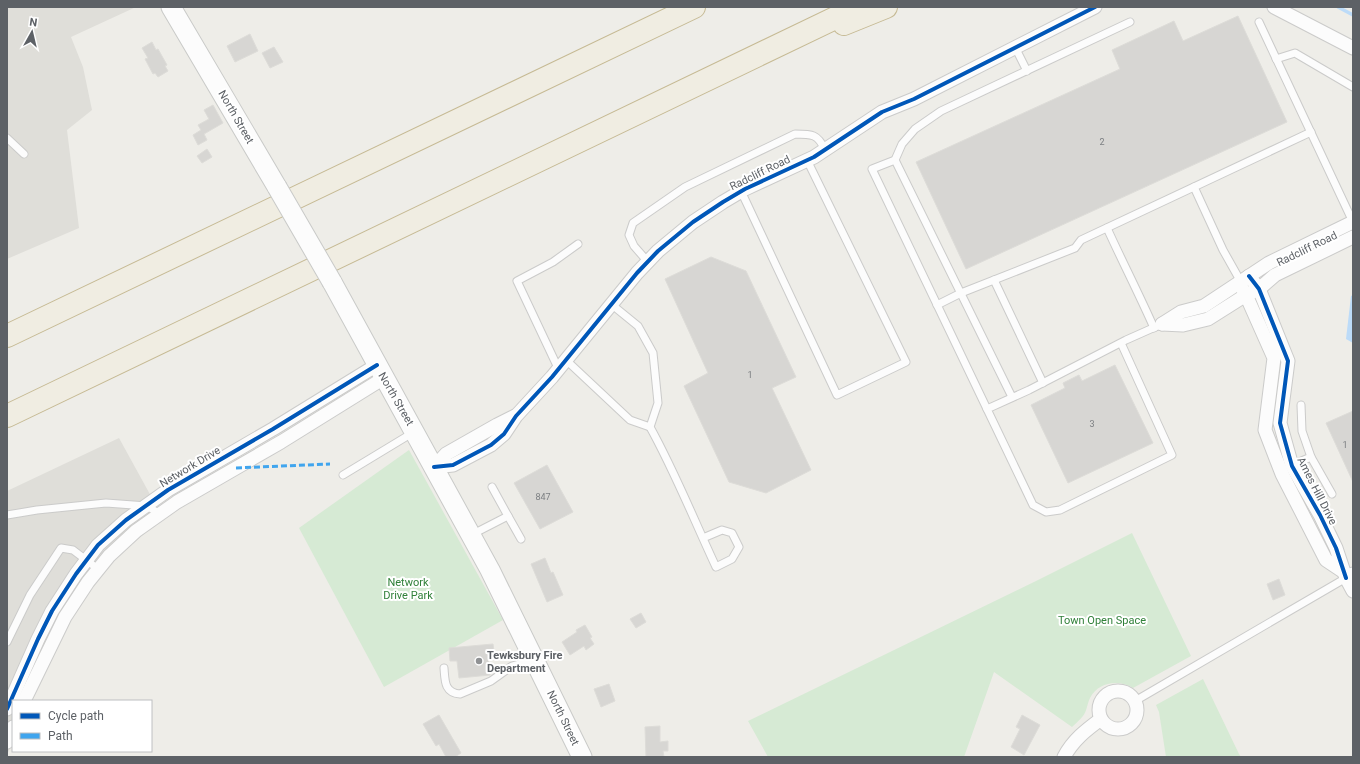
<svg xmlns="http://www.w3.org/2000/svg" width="1360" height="764" viewBox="0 0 1360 764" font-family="Roboto,sans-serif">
<rect width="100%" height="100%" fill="#eeede8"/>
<!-- industrial -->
<g fill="#dfded9">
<polygon points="7,7 136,7 71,37 83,67 92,110 67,130 79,228 7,259"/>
<polygon points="119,438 163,518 107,565 69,616 31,701 13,701 13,741 7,755 7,491"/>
</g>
<!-- green -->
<g fill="#d6ead4">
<polygon points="409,450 503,620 384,687 299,528"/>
<path d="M1132,533L1191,656L1133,688C1119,679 1098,682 1090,698C1087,704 1087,711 1083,716C1080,720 1076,723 1072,727L994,672L964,757H768L748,721L1036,581Z"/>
<polygon points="1203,679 1239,754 1241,757 1166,757 1159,712 1156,705"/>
</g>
<!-- water -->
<polygon fill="#bcdbf8" points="1353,295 1353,343 1346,339 1351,296"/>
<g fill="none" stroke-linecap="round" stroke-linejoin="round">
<!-- stream -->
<polyline stroke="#bcdbf8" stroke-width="3.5" points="1338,7 1353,15"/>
</g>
<!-- building -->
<g fill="#d7d6d3" stroke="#dddcd8">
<polygon points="1238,16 1287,122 966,269 916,162 1120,69 1112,50 1174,21 1183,41"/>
<polygon points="250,34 258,51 235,62 227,46"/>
<polygon points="152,42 156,50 158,49 167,65 165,66 168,71 158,77 155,73 153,74 145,59 148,58 142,48"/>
<polygon points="274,47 283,62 270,68 262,53"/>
<polygon points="213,105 223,123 204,134 207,140 198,145 193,135 201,130 198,125 209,119 204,110"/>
<polygon points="207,149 212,157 202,163 197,156"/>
<polygon points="711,257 746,271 796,377 772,388 811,470 766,493 729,482 684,386 708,373 665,279"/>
<polygon points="1115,365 1153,443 1068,483 1031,405 1065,388 1063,383 1079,375 1082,381"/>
<polygon points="1353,411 1353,482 1326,423"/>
<polygon points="547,465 573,512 540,529 514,483"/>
<polygon points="545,558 551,573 553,572 563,595 547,602 531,564"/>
<polygon points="1279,579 1285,595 1273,600 1267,584"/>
<polygon points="641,613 646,622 636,628 630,619"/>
<polygon points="585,625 592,637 590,638 594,644 586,650 584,646 570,655 562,642 577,632 576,630"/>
<polygon points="493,644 495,658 488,658 490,675 459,678 457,661 450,661 449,648"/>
<polygon points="609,684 615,701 601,707 594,689"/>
<polygon points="439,715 461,753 455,757 446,757 439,744 436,746 423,724"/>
<polygon points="1022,715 1040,725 1024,755 1011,747 1020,729 1016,727"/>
<polygon points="660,726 660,742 668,741 668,751 663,751 664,757 646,757 645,727"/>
</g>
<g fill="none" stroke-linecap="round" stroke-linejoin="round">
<!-- lane casing -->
<g stroke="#cbcbca" stroke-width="9">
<g id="lane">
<polyline points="1259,22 1353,222"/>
<polyline points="1015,47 1027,71"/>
<polyline points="1276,59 1295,53 1353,87"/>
<polyline points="7,138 24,154"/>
<polyline points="895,160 1012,397"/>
<polyline points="1194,187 1223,250 1241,282"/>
<polyline points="741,191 837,395 906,362 807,160"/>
<path d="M1107,228C1122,261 1139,294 1154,328"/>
<path d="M648,262L634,246L629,235L633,223L685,187L795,134C812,134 818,134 825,150"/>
<polyline points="994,280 1043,383"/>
<path d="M611,304L638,326L653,353L658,403L650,427C675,472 694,520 716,567L732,559L739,547L732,533L722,530L703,538"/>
<polyline points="937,305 961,293 1075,248 1081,240 1311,132"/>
<polyline points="1121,343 1172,455 1060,510 1046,512 1033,505 987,409 1029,390 1126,340 1162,324"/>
<polyline points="566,360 630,420 650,427"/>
<polyline points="559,370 517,281 553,262 578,244"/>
<polyline points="1301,405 1302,431 1311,457"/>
<polyline points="987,409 872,169 895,160 902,144 915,129 941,111 1130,22"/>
<polyline points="1290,466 1311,457 1332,494"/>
<polyline points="343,475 414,432"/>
<polyline points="7,515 37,510 106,503 147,506 160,514"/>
<polyline points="508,516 521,539"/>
<polyline points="471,535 508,516 492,487"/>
<polyline points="7,642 30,595 61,548 73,550 98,569"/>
<path d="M444,668C445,680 444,693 460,694L491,681L512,666L533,660"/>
<polyline points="1135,701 1346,578"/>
</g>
</g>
<!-- street casing -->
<g stroke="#cbcbca" stroke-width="15">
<g id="street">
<polyline points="1274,7 1353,48"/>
<polyline points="1249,276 1259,289 1288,361 1280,423 1292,466 1320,515 1336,548 1346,578"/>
<polyline points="1239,283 1246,295 1274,358 1265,430 1282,474 1326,560 1344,572"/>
<polyline points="1162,324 1181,312 1204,306 1269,263 1353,222"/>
<polyline points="1162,324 1183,325 1208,319 1246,295 1259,289 1275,275 1353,237"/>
<polyline points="434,467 453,465 491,445 504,434 516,416 552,377 637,273 658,251 693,222 723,202 745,189 814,157 882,112 914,99 1095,7"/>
<polyline points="434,467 446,454 497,425 515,416"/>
<polyline points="1353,574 1346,578 1353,591"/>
<circle cx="1118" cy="710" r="19"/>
<polyline points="24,701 65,617 88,582 109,556 136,531 177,502 281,442 384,378"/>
<polyline points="7,709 38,639 52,611 76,574 98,545 126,520 168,490 273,429 377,365"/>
<polyline points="7,742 13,727"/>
<path d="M1064,757C1073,740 1086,730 1101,719"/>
</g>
</g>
<!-- secondary casing -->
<g stroke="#c9cac8" stroke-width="21">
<g id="secondary">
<polyline points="171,7 277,187"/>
<polyline points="332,282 490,570 582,757"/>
</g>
</g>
<!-- highway casing -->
<g stroke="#c6ba94" stroke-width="24">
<g id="highway">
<polyline points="844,24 886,7"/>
<polyline points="7,336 694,7"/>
<polyline points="7,416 858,7"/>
</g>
</g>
<!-- lane -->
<use href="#lane" stroke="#fcfcfc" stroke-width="7"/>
<!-- street -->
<use href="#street" stroke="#fcfcfc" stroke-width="13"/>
<!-- secondary -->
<use href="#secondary" stroke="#fcfcfc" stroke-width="19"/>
<!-- highway -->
<use href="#highway" stroke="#f0ede2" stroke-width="22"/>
<!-- secondary-bridge casing -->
<g stroke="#c9cac8" stroke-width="21" stroke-linecap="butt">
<polyline id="secondary-bridge" points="277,187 332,282"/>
</g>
<!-- secondary-bridge -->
<use href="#secondary-bridge" stroke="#fcfcfc" stroke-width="19"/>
<!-- quiet -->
<polyline stroke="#40a5ee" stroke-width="3" stroke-dasharray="6 3" stroke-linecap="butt" points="236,468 330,464"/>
<!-- cycleway casing -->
<g stroke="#fff" stroke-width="6">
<g id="cycleway">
<polyline points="1249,276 1259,289 1288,361 1280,423 1292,466 1320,515 1336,548 1346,578"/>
<polyline points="434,467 453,465 491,445 504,434 516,416 552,377 637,273 658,251 693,222 723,202 745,189 814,157 882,112 914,99 1095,7"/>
<polyline points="7,709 38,639 52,611 76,574 98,545 126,520 168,490 273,429 377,365"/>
</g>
</g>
<!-- cycleway -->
<use href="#cycleway" stroke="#0057b8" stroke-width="4"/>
</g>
<!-- markers -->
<circle fill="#909294" stroke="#fff" stroke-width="1.5" cx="479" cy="661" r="4"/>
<g text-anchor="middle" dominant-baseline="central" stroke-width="4" stroke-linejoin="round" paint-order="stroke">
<!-- number labels -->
<g font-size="9" fill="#7c7f82">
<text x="1102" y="142">2</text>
<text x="750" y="375">1</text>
<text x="1092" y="424">3</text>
<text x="1345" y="445">1</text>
<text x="543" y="497">847</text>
</g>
<!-- street labels -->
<g font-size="11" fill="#5d6166" stroke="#fff">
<text transform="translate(236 117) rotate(60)">North Street</text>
<text transform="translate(760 173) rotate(-26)">Radcliff Road</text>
<text transform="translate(1307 249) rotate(-26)">Radcliff Road</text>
<text transform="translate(396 399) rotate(60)">North Street</text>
<text transform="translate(190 467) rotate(-31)">Network Drive</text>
<text transform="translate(1317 491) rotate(63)">Ames Hill Drive</text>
<text transform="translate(563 718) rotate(64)">North Street</text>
</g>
<!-- park labels -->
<g font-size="11" fill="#31813a" stroke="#fff">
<text x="408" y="582">Network<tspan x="408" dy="13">Drive Park</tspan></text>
<text x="1102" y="620">Town Open Space</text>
</g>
<!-- poi labels -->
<g font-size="11" font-weight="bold" fill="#5d6166" stroke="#fff" text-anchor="start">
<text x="487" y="655">Tewksbury Fire<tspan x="487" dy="13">Department</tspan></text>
</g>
</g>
<!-- border -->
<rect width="1360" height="764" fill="none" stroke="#5d6166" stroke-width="16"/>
<!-- legend -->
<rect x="12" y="700" width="140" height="52" fill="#ffffff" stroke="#bec0c2"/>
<rect x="20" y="713" width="20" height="6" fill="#0057b8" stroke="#bec0c2"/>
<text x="48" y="720" font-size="12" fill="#5d6166">Cycle path</text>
<rect x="20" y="733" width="20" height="6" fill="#40a5ee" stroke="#bec0c2"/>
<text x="48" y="740" font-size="12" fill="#5d6166">Path</text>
<!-- north arrow -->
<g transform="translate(32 32) rotate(8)" stroke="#ffffff" stroke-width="3" paint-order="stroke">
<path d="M0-3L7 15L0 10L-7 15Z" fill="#5d6166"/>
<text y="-6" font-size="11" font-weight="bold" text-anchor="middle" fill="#5d6166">N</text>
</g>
</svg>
